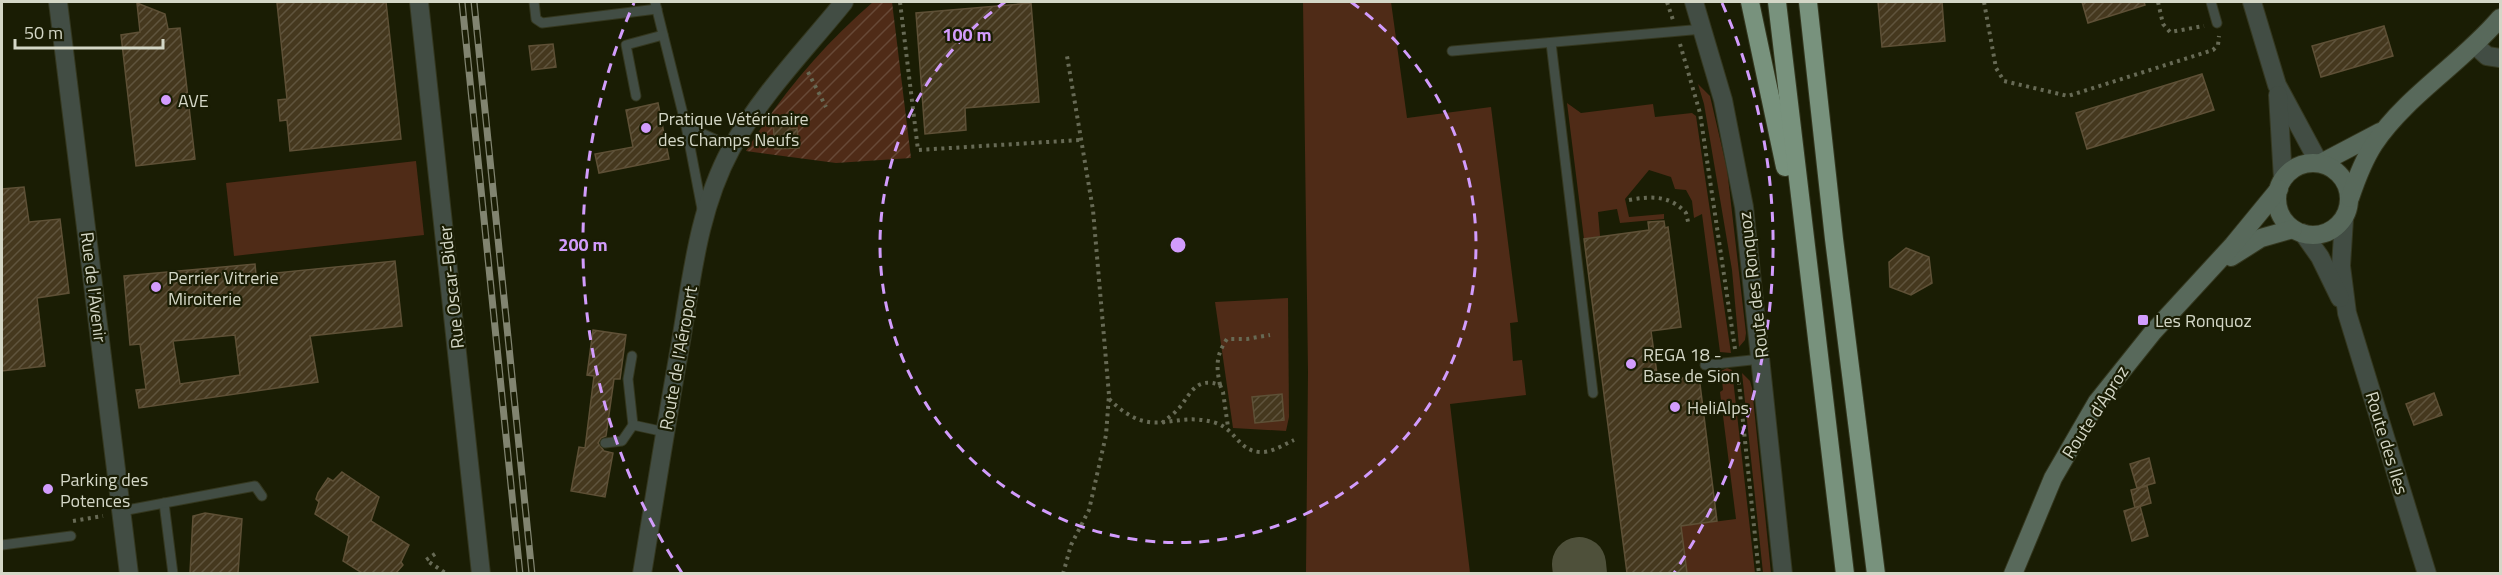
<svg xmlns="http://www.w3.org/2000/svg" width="2502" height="575" viewBox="0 0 2502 575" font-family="'Titillium Web',sans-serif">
<defs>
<pattern id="garden-furrows" width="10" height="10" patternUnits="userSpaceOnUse" patternTransform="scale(1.5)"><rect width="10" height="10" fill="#4f2b17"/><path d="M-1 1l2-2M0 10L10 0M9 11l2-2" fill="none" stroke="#674937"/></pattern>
<pattern id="building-hatch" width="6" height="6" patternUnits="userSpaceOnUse" patternTransform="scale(1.5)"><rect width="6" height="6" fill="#45381e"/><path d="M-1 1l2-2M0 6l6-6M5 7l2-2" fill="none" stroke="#5f543d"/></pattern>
</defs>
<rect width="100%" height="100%" fill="#1a1d04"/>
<!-- grass -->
<g fill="#4f2b17">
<polygon points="1303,2 1391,2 1407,118 1491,107 1518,322 1510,323 1513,361 1522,360 1526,395 1450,404 1470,573 1306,573 1308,372"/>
<polygon points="1698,84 1710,96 1727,169 1746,333 1745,340 1739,347 1732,270 1704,104"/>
<polygon points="1567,103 1581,113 1653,104 1655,117 1692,113 1696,116 1731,353 1720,352 1702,214 1694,218 1692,201 1686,190 1675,189 1671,177 1649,170 1625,199 1629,217 1664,214 1664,219 1620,223 1617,209 1598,212 1600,236 1584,239"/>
<polygon points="416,161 424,235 234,256 226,183"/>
<polygon points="1288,298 1289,417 1286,431 1233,428 1215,302"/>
<polygon points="1727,368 1732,370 1755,573 1687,573 1681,526 1736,519 1720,392 1723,390 1721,371"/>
<polygon points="1742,373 1750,381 1752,388 1771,573 1763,573"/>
</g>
<!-- garden -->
<path fill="url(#garden-furrows)" d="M873,2H892L911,158L836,163L746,151C781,95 823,45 873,2Z"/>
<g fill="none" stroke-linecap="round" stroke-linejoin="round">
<!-- taxiway -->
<polyline stroke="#4e503a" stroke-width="54" points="1579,564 1580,574"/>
</g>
<!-- building -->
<g fill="url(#building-hatch)" stroke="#5e5036" stroke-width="1.5" fill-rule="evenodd">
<polygon points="295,2 386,2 401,139 290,151 287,120 280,121 278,100 287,99 277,3"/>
<polygon points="1878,2 1942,2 1945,41 1882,47"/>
<polygon points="2082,2 2144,2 2145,5 2088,23"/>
<polygon points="137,3 165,14 168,29 180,28 195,159 136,166 121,35 140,32"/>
<polygon points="1031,3 1039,102 965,108 966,130 925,134 916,13"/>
<polygon points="2384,26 2393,56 2321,77 2312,46"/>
<polygon points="553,44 556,67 532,70 529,46"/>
<polygon points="2202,74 2214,110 2087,149 2076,113"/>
<polygon points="658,103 669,159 599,173 595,154 633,147 626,110"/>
<polygon points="789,121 790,129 797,128 799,148 775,149 773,122"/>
<polygon points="24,187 29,222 60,219 69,293 37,298 45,366 2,371 2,189"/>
<polygon points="1664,221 1665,228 1668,227 1681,327 1651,331 1658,381 1699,376 1717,521 1681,526 1687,573 1627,573 1584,239 1649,230 1648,222"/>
<polygon points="1906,248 1929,257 1932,283 1911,295 1890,287 1889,262"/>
<path d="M395,261L402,326L310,336L318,382L139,408L136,390L146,389L140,344L130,345L124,276L255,264L256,275ZM235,335L240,375L180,384L173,341Z"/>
<polygon points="593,330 626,335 620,379 614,379 606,436 601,438 598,443 604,451 613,453 605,497 571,491 579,447 585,448 594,376 587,375"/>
<polygon points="2434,393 2442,415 2414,425 2406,404"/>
<polygon points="1282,394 1284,420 1255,423 1252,397"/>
<polygon points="2149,458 2155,483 2137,488 2130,464"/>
<polygon points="342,472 379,497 371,521 409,545 401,562 403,565 396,573 362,573 343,561 349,536 315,514 319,502 316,499 318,493 328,478 333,481"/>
<polygon points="2147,486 2151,503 2135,508 2131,490"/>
<polygon points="2140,506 2148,536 2132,541 2124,511"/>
<polygon points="205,513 242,519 238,573 190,573 193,516"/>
</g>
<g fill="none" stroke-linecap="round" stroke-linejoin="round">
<!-- lane casing -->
<g stroke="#34371f" stroke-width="11">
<g id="lane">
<polyline points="534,2 536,19 542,23 657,9"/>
<polyline points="655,2 686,126 732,147"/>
<polyline points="2211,2 2217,23"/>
<polyline points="1551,43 1593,393"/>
<polyline points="1452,51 1703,29"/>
<polyline points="636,96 626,45 663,35"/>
<polyline points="686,126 702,209"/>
<polyline points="632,356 628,379 633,425"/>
<polyline points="1705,365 1761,359"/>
<polyline points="605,443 622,441 633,425 665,432"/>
<polyline points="164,503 173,574"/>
<polyline points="122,511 255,486 262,496"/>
<polyline points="2,545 71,536"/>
</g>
</g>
<!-- street casing -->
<g stroke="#34371f" stroke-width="20">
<g id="street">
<polyline points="58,2 129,574"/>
<polyline points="419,2 481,574"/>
<polyline points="1694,2 1723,100 1744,207 1783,574"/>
<polyline points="2252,2 2277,85 2319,163"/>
<polyline points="2476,46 2487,56 2500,58"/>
<polyline points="2278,95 2283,179"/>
<polyline points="2344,219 2341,266 2347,313 2427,574"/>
<polyline points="2303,233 2320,257 2340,298"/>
<path d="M642,574C655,496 667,418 681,341C692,275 699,208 731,149C761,95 806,49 844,2"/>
</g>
</g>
<!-- secondary casing -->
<g stroke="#34371f" stroke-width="20">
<g id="secondary">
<polyline points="2321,163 2380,132"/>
<circle cx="2313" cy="199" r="36"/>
<path d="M2350,198C2356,180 2363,161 2374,144C2407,95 2462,63 2500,18"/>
<polyline points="2231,257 2261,238 2293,229"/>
<polyline points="2013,574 2053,478 2097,402 2153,332 2233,245 2279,189"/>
</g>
</g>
<!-- highway casing -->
<g stroke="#34371f" stroke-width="20">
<g id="highway">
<polyline points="1750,2 1785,167"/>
<polyline points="1777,2 1845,574"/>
<polyline points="1808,2 1834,239 1876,574"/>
</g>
</g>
<!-- path -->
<g stroke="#676a55" stroke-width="4" stroke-dasharray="3 4.5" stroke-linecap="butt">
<polyline points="900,2 918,150 1080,140"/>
<polyline points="1667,2 1673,20"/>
<polyline points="1984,2 1996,68 2004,81 2068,96 2213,50 2218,45 2219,36"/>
<polyline points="2158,2 2163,24 2170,32 2204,26"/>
<polyline points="1680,44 1700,113 1735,349"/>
<polyline points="808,72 826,107"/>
<path d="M1629,200C1651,196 1670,195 1686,213L1689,226"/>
<polyline points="1738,374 1759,574"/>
<path d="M1220,385C1216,366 1216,355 1227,339H1247L1270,335"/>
<path d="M1109,399C1154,443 1171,409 1216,423C1235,429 1239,451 1260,452C1271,453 1283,445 1294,440"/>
<path d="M1162,423C1168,418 1175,413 1180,407C1192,391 1197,377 1220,385L1223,392L1228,427"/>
<polyline points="73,521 103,516"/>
<polyline points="435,554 426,560 447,574"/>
<polyline points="1063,574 1071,545 1089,510 1106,435 1109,395 1093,210 1067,56"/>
</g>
<!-- lane -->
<use href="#lane" stroke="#424d44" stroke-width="9"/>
<!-- street -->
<use href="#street" stroke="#424d44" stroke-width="18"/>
<!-- secondary -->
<use href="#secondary" stroke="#58695b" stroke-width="18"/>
<!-- highway -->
<use href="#highway" stroke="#78927d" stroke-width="18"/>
<!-- rail casing -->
<g stroke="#818470" stroke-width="7">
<g id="rail">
<polyline points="462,2 520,574"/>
<polyline points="474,2 532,574"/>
</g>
</g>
<!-- rail -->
<use href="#rail" stroke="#1a1d04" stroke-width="4.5" stroke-dasharray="14" stroke-linecap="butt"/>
</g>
<!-- distance rings -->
<g fill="none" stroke="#d29cfd" stroke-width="3" stroke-dasharray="10 8">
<path d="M1351 2A298 298 0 1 1 1005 2"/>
<path d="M682 573A595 595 0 0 1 634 3M1722 3A595 595 0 0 1 1674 573"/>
</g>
<!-- markers -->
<g fill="#d29cfd" stroke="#1a1d04" stroke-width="2">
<circle cx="166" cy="100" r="6"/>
<circle cx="646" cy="128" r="6"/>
<circle cx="156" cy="287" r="6"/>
<rect x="2137" y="314" width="12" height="12" rx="3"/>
<circle cx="1631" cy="364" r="6"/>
<circle cx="1675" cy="407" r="6"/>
<circle cx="48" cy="489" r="6"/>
</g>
<g text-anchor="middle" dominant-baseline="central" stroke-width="4.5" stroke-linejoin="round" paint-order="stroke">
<!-- poi labels -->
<g font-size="18" fill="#d4d7c7" stroke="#1a1d04" text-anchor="start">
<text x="178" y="100">AVE</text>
<text x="658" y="118">Pratique Vétérinaire<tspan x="658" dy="21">des Champs Neufs</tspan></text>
<text x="168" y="277">Perrier Vitrerie<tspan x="168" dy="21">Miroiterie</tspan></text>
<text x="2155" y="320">Les Ronquoz</text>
<text x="1643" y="354">REGA 18 -<tspan x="1643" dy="21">Base de Sion</tspan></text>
<text x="1687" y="407">HeliAlps</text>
<text x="60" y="479">Parking des<tspan x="60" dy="21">Potences</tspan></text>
</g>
<!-- street labels -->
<g font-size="18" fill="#d4d7c7" stroke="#1a1d04">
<text transform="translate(1753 285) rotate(-97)">Route des Ronquoz</text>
<text transform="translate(94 287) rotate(83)">Rue de l'Avenir</text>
<text transform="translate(451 287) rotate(-96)">Rue Oscar-Bider</text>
<text transform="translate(678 358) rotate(-80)">Route de l'Aéroport</text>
<text transform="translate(2095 412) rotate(-57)">Route d'Aproz</text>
<text transform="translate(2387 443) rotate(73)">Route des Iles</text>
</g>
</g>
<circle cx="1178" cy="245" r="9" fill="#d29cfd" stroke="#1a1d04" stroke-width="3"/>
<g font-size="18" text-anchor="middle" font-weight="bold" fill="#d29cfd" stroke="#1a1d04" stroke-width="4.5" stroke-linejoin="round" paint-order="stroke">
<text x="967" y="41">100 m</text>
<text x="583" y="251">200 m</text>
</g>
<!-- border -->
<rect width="2502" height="575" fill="none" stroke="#d4d7c7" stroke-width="6"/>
<!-- scale -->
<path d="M15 39v9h148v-9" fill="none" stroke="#d4d7c7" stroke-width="3"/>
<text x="24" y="39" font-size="18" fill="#d4d7c7" stroke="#1a1d04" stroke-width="4.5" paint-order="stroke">50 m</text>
</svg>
